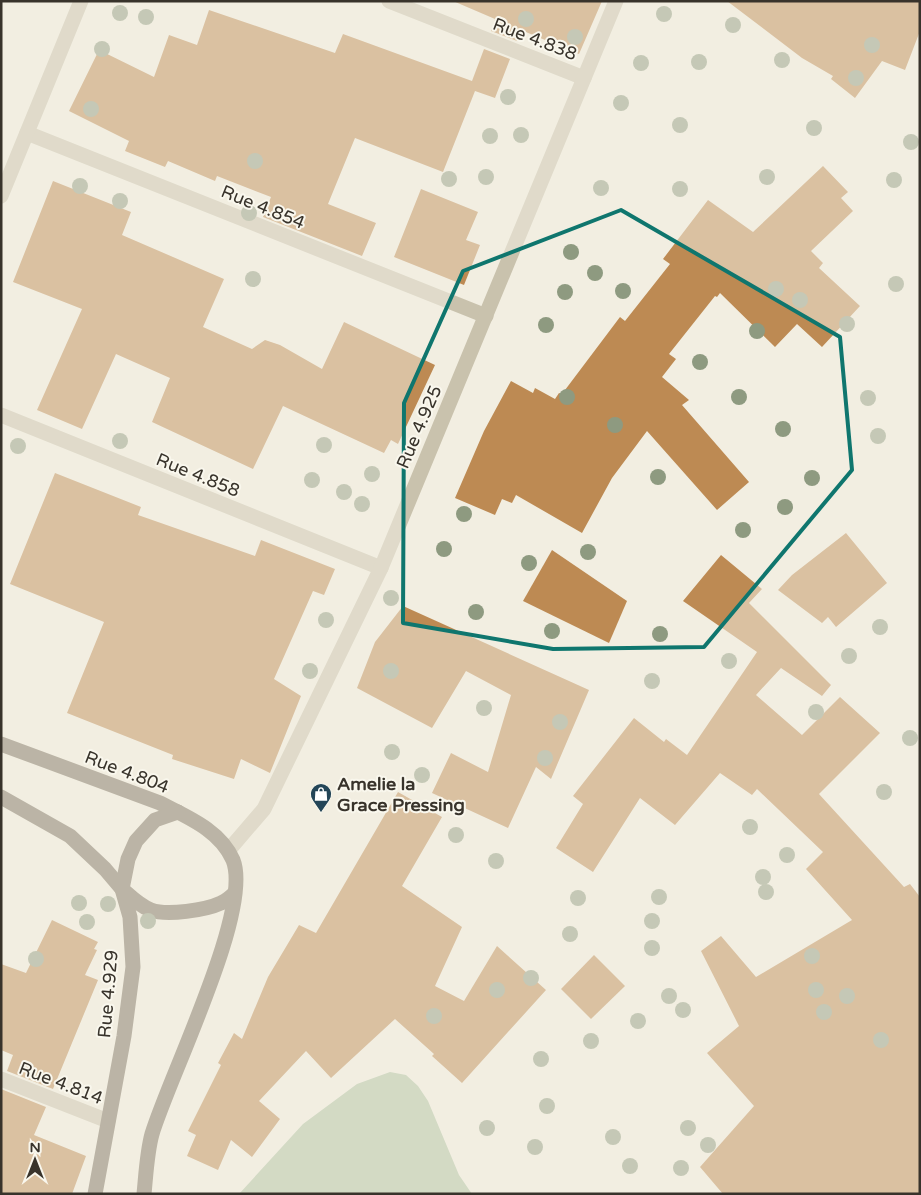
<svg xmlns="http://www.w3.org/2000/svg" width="921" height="1195" viewBox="0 0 921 1195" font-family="'Varela Round',sans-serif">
<rect width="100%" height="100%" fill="#f2eee1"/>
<!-- green -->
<polygon fill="#adc0a1" points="390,1072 406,1075 418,1086 428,1101 459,1175 472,1194 239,1194 303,1124 357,1084"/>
<!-- building -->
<g fill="#bd8a53">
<polygon points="453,1 602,1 579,54 521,30 517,41 491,31 495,19"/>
<polygon points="727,1 920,1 920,31 905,70 882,61 855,98 831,79 833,76 802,58"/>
<polygon points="209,10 335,53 343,34 472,81 484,49 510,59 495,98 475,91 443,172 355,138 328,204 376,223 362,256 263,217 271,197 217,176 215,181 168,161 165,167 125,151 129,141 69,111 99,50 154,77 169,35 197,45"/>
<polygon points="823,166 848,192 841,198 853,211 811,251 823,263 819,268 860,306 822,347 797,324 775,347 720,293 717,297 715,296 669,354 676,359 662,377 689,400 682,405 749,482 717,510 647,431 612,478 582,533 516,495 512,503 502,499 495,515 455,498 484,431 511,381 533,393 535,388 555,399 559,393 562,394 620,317 625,321 670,264 663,259 708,200 753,232"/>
<polygon points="53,181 131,212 122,235 224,279 203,327 252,349 265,340 280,345 322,369 344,322 435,365 398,444 391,440 384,453 283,406 253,469 152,422 170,378 116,354 82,429 37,410 82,309 13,282"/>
<polygon points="421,189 478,212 466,240 480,245 464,285 394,257"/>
<polygon points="55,473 141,507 138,515 255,556 261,540 335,569 324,595 313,591 274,679 301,696 270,773 241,759 234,779 172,759 173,755 67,713 104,622 10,584"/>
<polygon points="846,533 887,583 836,627 828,617 822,623 778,590 792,575"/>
<polygon points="552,550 627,601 609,643 523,601"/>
<polygon points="721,555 762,589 749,603 831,685 822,696 781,668 756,695 802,735 840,697 880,733 819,794 904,887 910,884 920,897 920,1194 723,1194 700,1167 754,1106 707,1053 739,1026 701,951 721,936 756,977 852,920 806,869 823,852 757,789 752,795 720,773 675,825 640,798 593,872 556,848 583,804 573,796 634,718 664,742 666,739 687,755 757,652 683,601"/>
<polygon points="403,606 589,690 551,779 536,767 508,828 432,793 451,753 488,772 511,695 466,671 432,728 357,688 375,642"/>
<polygon points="398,792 442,817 402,886 462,927 435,986 464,1001 497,946 546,990 462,1083 432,1056 434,1054 395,1019 331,1078 306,1051 259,1101 280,1119 252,1157 231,1140 218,1170 187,1156 196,1135 188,1131 221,1065 218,1063 234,1033 242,1039 268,977 299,925 316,933"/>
<polygon points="52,920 98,942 94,949 97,950 85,975 98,980 53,1089 7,1071 13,1055 1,1050 1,964 26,973"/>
<polygon points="594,955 625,986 591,1019 561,989"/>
<polygon points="1,1089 46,1107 34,1135 86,1156 72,1194 1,1194"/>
</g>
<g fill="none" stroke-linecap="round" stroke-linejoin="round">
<!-- street -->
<g stroke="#c9c2ad" stroke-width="15">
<polyline points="389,1 584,78"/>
<polyline points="27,133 486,316"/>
<polyline points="1,196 81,1"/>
<polyline points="1,415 381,568"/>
<polyline points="228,851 264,809 381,568 616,1"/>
<polyline points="1,1079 108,1121"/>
</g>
<!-- primary -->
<g stroke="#796e5d" stroke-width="15">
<path d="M1,744L160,803C187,817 220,830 233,860C253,910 169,1077 152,1134C147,1152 146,1174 144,1194"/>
<polyline points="1,797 70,836 105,869 122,889 130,917 133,967 124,1036 95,1194"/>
<path d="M178,812L155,820L136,841L128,859L122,889C131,897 140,906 151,910C167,916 206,910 221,903C226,901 230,897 234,894"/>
</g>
</g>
<!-- trees -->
<g fill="#8e9a80">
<circle cx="120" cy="13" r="8"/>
<circle cx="664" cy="14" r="8"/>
<circle cx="146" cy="17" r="8"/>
<circle cx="526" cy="19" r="8"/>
<circle cx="733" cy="25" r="8"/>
<circle cx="575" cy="37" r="8"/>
<circle cx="872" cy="45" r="8"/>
<circle cx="102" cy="49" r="8"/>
<circle cx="782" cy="60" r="8"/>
<circle cx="699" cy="62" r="8"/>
<circle cx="641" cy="63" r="8"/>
<circle cx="856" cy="78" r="8"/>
<circle cx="508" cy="97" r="8"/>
<circle cx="621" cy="103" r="8"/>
<circle cx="91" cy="109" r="8"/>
<circle cx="680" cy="125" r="8"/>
<circle cx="814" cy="128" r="8"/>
<circle cx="521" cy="135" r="8"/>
<circle cx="490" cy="136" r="8"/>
<circle cx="911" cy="142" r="8"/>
<circle cx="255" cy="161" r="8"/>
<circle cx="486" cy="177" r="8"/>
<circle cx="767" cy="177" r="8"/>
<circle cx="449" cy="179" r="8"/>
<circle cx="894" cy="180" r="8"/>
<circle cx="80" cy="186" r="8"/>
<circle cx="601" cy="188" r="8"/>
<circle cx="680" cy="189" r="8"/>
<circle cx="120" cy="201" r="8"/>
<circle cx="249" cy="213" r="8"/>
<circle cx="571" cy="252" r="8"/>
<circle cx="595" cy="273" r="8"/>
<circle cx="253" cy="279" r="8"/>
<circle cx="896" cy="284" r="8"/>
<circle cx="776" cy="289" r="8"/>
<circle cx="623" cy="291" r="8"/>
<circle cx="565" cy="292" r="8"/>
<circle cx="800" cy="300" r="8"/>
<circle cx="847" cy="324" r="8"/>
<circle cx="546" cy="325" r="8"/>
<circle cx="757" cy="331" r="8"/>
<circle cx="700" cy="362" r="8"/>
<circle cx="567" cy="397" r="8"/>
<circle cx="739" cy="397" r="8"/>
<circle cx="868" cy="398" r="8"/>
<circle cx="615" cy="425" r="8"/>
<circle cx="783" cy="429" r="8"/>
<circle cx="878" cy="436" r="8"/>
<circle cx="120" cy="441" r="8"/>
<circle cx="324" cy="445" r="8"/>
<circle cx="18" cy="446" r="8"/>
<circle cx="372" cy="474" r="8"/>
<circle cx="658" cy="477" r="8"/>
<circle cx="812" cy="478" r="8"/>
<circle cx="312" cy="480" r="8"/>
<circle cx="344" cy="492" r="8"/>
<circle cx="362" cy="504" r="8"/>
<circle cx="785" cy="507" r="8"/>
<circle cx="464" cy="514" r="8"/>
<circle cx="743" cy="530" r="8"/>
<circle cx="444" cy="549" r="8"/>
<circle cx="588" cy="552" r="8"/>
<circle cx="529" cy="563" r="8"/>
<circle cx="391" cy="598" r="8"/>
<circle cx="476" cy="612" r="8"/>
<circle cx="326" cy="620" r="8"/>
<circle cx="880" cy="627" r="8"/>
<circle cx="552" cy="631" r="8"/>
<circle cx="660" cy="634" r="8"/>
<circle cx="849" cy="656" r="8"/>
<circle cx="729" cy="661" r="8"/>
<circle cx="310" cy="671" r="8"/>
<circle cx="391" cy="671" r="8"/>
<circle cx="652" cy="681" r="8"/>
<circle cx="484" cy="708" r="8"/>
<circle cx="816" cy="712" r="8"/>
<circle cx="560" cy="722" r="8"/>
<circle cx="910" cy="738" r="8"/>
<circle cx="392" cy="752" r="8"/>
<circle cx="545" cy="758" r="8"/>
<circle cx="422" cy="775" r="8"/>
<circle cx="884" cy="792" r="8"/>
<circle cx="750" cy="827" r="8"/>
<circle cx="456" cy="835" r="8"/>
<circle cx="787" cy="855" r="8"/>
<circle cx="496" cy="861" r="8"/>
<circle cx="763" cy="877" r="8"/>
<circle cx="766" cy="892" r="8"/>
<circle cx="659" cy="897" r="8"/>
<circle cx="578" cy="898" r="8"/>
<circle cx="79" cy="903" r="8"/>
<circle cx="108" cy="904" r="8"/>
<circle cx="148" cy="921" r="8"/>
<circle cx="652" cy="921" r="8"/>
<circle cx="87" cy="922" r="8"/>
<circle cx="570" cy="934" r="8"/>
<circle cx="652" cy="948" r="8"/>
<circle cx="812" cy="956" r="8"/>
<circle cx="36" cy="959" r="8"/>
<circle cx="531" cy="978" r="8"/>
<circle cx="497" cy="990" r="8"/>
<circle cx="816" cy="990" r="8"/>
<circle cx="669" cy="996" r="8"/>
<circle cx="847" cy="996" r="8"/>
<circle cx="683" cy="1010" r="8"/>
<circle cx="824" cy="1012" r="8"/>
<circle cx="434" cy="1016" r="8"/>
<circle cx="638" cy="1021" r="8"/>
<circle cx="881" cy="1040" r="8"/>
<circle cx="591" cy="1041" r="8"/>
<circle cx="541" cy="1059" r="8"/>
<circle cx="547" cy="1106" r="8"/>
<circle cx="487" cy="1128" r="8"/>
<circle cx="688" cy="1128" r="8"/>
<circle cx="613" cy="1137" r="8"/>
<circle cx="708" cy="1145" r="8"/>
<circle cx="535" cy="1147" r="8"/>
<circle cx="630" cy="1166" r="8"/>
<circle cx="681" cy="1168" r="8"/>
</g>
<!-- marked area -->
<path d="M0 0H921V1195H0ZM621,210L840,337L852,470L704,647L553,649L403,623L404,403L463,271Z" fill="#f2eee1" fill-opacity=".55" fill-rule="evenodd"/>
<path fill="none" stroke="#0f766e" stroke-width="4" stroke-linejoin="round" d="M621,210L840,337L852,470L704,647L553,649L403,623L404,403L463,271Z"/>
<!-- icons -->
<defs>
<g id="shop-pin" transform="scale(1.125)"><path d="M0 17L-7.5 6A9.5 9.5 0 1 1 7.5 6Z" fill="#234557" stroke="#f9f7ed"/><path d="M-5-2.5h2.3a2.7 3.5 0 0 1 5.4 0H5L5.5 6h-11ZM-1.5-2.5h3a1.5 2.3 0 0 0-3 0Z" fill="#fff"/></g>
</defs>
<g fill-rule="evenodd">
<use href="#shop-pin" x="321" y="794"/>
</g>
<g text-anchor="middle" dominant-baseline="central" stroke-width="4" stroke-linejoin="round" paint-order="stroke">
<!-- street labels -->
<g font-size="18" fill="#38332b" stroke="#f9f7ed">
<text transform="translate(535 39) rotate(21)">Rue 4.838</text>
<text transform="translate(263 207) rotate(22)">Rue 4.854</text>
<text transform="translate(419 427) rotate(-67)">Rue 4.925</text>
<text transform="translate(198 475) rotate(22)">Rue 4.858</text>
<text transform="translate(127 772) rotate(21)">Rue 4.804</text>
<text transform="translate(108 994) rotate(-85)">Rue 4.929</text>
<text transform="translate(61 1083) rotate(21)">Rue 4.814</text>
</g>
<!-- poi labels -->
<g font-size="18" font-weight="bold" fill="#38332b" stroke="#f9f7ed" text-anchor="start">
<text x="337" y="784">Amelie la<tspan x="337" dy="21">Grace Pressing</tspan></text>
</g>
</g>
<!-- border -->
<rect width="921" height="1195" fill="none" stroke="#38332b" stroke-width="5"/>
<!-- north arrow -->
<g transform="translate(35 1160)" stroke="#f9f7ed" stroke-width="4" paint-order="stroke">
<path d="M0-4L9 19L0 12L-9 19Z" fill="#38332b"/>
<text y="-8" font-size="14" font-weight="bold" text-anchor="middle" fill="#38332b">N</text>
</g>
</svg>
